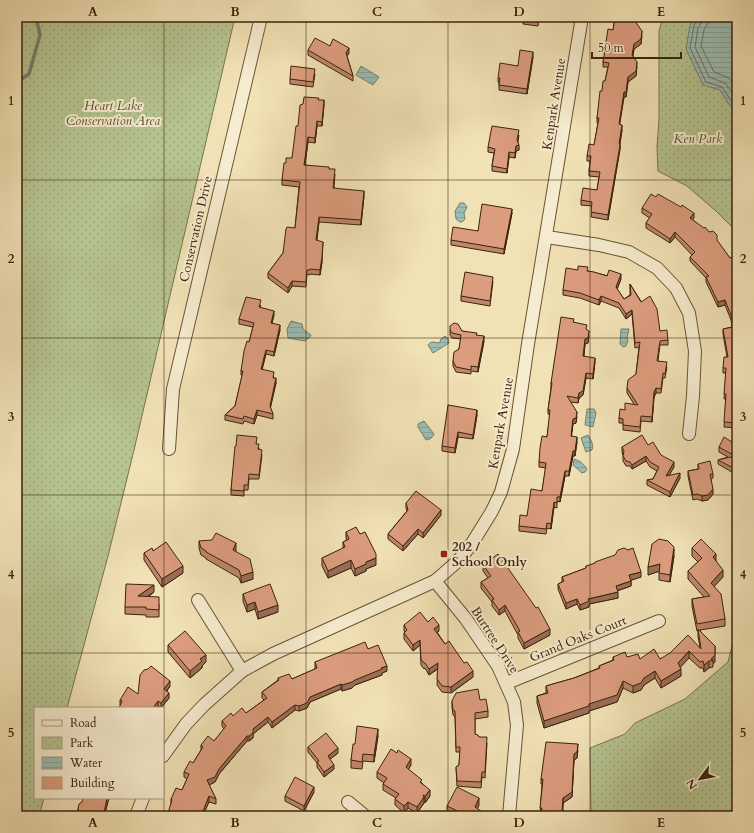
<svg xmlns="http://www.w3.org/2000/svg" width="754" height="833" viewBox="0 0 754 833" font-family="Cardo,serif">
<defs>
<pattern id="park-dots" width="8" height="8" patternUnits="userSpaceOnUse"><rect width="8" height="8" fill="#b6c490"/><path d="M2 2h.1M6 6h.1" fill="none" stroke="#9da87b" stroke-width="1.8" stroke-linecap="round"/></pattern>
<pattern id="water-rules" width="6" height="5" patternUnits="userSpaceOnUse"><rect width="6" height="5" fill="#9bbdb3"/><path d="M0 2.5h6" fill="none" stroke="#86a299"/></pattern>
</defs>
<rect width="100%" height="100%" fill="#f1e2b5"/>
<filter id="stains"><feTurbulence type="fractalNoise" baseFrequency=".005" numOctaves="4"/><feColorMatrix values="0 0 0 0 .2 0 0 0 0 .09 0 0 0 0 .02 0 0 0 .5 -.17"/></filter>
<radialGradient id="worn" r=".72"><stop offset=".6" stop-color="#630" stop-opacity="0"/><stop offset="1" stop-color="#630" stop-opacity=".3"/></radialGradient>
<!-- park -->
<g fill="url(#park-dots)" stroke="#79734e">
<polygon points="17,17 235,17 134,450 108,556 67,708 35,708 35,798 44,798 39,816 17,816"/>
<polygon points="663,17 737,17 737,232 716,211 687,186 658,171 657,147 659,120 659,31"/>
<polygon points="737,626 737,816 591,816 590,748 625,734 635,723 685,699 728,662"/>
</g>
<!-- water -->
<g fill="url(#water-rules)" stroke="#757f70">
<polygon points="695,17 737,17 737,109 730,106 720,90 703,85 686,49 690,25"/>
<polygon points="361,66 379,77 373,85 356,75"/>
<polygon points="460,203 464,203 467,207 464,213 465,219 462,222 460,222 456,219 455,211"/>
<polygon points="291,321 302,324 303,329 311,335 310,337 305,341 288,338 287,329"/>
<polygon points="621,329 629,329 627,338 628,341 626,346 623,347 620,344"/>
<path d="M445,336L448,339L449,343L433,353L428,345C431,341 433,342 438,343L440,342L441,339Z"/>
<polygon points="587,409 594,409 596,413 593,427 585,425"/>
<path d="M424,421L434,434C432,438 431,439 426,440L418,427V424Z"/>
<path d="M588,435C591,440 594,445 592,450L586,452L581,438Z"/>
<path d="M574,459C580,461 583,463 587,469L585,472L582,473L573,465Z"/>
</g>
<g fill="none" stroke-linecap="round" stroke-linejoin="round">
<!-- shore -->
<g stroke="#6c7060" stroke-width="1">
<polyline points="698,17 694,26 690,48 706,82 722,87 732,102 737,105"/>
<polyline points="703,17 702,22 698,28 695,47 709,77 725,83 737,99"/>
<polyline points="709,17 708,23 704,30 701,46 714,72 729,78 737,89"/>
</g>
<!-- stream -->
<polyline stroke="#757f70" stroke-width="3.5" points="17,82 29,74 40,35 36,17"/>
<!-- minor casing -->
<g stroke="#695236" stroke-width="14">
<g id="minor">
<polyline points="547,237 599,245 629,252 657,268 676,288 689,313 695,351 693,396 689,434"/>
<polyline points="169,449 173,389 261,17"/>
<polyline points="435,581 466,619 498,666 514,702 517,725 509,816"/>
<polyline points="198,600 242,671"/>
<polyline points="507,683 659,621"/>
<polyline points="163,756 186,724 204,705 242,671 273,654 435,581 458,561 471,545 492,511 501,492 513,449 528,344 582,17"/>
<polyline points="348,802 365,816"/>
<polyline points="136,816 143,798"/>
</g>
</g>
<!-- minor -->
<use href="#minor" stroke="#f6eccf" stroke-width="12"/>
</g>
<!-- wall -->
<g fill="#bd876c" stroke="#3c220c">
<polygon points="516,17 539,17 538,26 523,24 524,18"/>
<polygon points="615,17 641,17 641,18 633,17 642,36 641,44 634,49 633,56 637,67 636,76 628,82 626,97 624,97 619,125 622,130 620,144 620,149 608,220 591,217 592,206 581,205 581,200 597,190 599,177 589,176 589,171 590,161 587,161 587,156 594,145 598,123 597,123 597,118 602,91 605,81 608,67 603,67 603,62 613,30"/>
<polygon points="330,46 349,53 347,56 353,76 353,81 308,55 308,50"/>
<polygon points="533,57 527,94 499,90 499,83 498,82 498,78"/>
<polygon points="315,74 313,87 290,84 290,79"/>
<polygon points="319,100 324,105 322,126 317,126 315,143 308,142 305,165 329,169 335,174 334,188 364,196 361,225 319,222 317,240 322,262 320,275 310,274 310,275 307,274 306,287 292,286 288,293 268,278 268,273 283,253 295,228 299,187 282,185 282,180 286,163 292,158 298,126"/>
<polygon points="519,135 518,142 519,150 516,151 515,158 509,157 507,173 492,171 492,166 494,153 488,152 488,147"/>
<polygon points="642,208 694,218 692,219 717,241 730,258 737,260 737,428 724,427 726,399 724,399 726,373 723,373 723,368 727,357 723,334 723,329 732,327 731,320 725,305 718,307 706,282 706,278 690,261 690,257 692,255 675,237 670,243 646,228 646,223 650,218 642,213"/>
<polygon points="512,213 504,254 451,245 451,240 478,231"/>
<polygon points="588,271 621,279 617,289 624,299 630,295 630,284 660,331 668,340 668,345 660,345 658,361 667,367 665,378 663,378 661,393 656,393 654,397 652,422 641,421 640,432 623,430 623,423 619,423 619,418 625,410 634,404 627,393 627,388 636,374 639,347 635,348 632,314 626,319 619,308 601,301 599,305 580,298 563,295 563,290"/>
<polygon points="493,281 490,306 461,301 461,296"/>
<polygon points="261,305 260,307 274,315 272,323 280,330 274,356 266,354 262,369 274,377 274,378 276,383 270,407 273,414 273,419 257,415 254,424 244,421 243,424 225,420 225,415 235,406 242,376 241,375 241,371 249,342 253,327 239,324 239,319"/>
<polygon points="574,322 587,330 589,336 588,343 585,344 584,356 595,362 593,379 586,378 583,395 579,398 578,403 570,402 577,417 576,423 573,424 571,436 577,442 575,456 573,456 569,476 565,476 560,502 557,501 557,508 554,507 551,529 547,528 546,534 519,531 519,526 527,516 542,491 546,468 539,467 539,462 547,437 550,415 548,414 548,410 551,388 551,383"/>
<polygon points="450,330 462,331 477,335 484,341 478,372 471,371 471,374 456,372 453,366 453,361 459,349 461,339 452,338 450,335"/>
<polygon points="477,415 473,439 458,437 455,453 442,451 442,446"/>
<polygon points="257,444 262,455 259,479 249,479 248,490 244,490 244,496 231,495 231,490 236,446"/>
<polygon points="648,445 674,467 669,475 680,478 670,497 647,485 647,480 653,479 657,471 650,467 646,461 632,469 630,466 626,466 623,461 623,455 622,452 622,447"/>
<polygon points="737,445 737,475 718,464 718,460 728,457 719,452 719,447"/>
<polygon points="698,464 713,474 713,478 711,479 713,494 708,500 702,501 697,499 693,500 688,476 688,471 698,469"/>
<polygon points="406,503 441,515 423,538 418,534 403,551 388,539 388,534 407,511 406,508"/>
<polygon points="346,532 360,534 376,565 366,569 366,571 355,576 351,568 328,578 322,566 322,558 343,549 343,542 347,540 346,539"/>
<polygon points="199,541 236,551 235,552 253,579 241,583 239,578 206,559 206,558 201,555 199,548"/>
<polygon points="692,548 716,561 723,577 714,586 725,619 725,626 700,630 715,662 713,664 713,667 709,668 704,672 703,668 700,668 689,658 680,667 681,676 661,688 655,678 644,685 641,690 633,693 623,688 617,702 589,711 589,713 544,728 537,703 537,696 546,693 546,686 574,678 599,668 599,666 613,660 613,657 627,657 640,659 660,659 700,647 698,636 698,631 697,631 692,606 692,599 704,597 688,579 688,571 698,562 692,556"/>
<polygon points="153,551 183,573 162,587 144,560 144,553"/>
<polygon points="674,556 670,582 659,580 659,571 648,575"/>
<polygon points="483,565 550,635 524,649 518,638 518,635 505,611 499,615 492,606 492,602 481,588 481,582 488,578 483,571"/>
<polygon points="586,566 641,577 631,580 631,586 617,591 618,598 589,604 589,607 580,610 577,604 566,609 558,589 558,584 562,582 562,577 586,568"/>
<polygon points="154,592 148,597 159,604 159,617 146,617 146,615 125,614 125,607"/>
<polygon points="243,594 278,612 258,619 255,609 247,612 243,601"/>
<polygon points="428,622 439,631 437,632 445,644 473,677 451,693 442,692 437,685 438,669 429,675 425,668 424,669 421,665 420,645 413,651 404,639 404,633 405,632 404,631 404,625"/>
<polygon points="168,645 206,662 202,666 202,668 190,678 168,652"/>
<polygon points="368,649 387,671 382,673 382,675 355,685 352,688 342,691 341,689 310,702 307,708 299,711 295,710 272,728 268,722 253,734 253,738 249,741 247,741 219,774 215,782 209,785 216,799 216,804 209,802 171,805 171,799 182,790 187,779 184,777 184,772 193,763 201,750 201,745 214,741 224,729 222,726 222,721 233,716 246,713 264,700 262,698 262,692 278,680 278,678 292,679 315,669 315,662"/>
<polygon points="170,686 167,691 169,698 161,708 158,706 120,705 120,700 138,694"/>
<polygon points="480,700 488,711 488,717 475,719 475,734 487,743 485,778 482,777 481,788 457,786 456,767 459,765 460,752 456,752 455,717 453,715 452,707 452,701"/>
<polygon points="378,736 374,762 363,761 362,769 351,768 351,760 355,744"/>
<polygon points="308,747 338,753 330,759 334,769 324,777 317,767 317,763 308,752"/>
<polygon points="578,750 577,758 574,760 572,797 563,803 563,813 540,814 542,784 541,784 541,779"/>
<polygon points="411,765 408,769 422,783 430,796 425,803 424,802 424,803 417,813 408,808 404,813 395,805 395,799 396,798 383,790 383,784 384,783 377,778 377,772"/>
<polygon points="314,792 304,811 285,801 285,796"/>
<polygon points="109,798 105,813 107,816 79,816 78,814 78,809 82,802"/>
<polygon points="479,805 477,809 481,816 453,816 447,813 447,806"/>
</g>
<!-- shaded-wall -->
<g fill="#9a6e58" stroke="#3c220c">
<polygon points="642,31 641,44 634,49 632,60 632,55 634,44"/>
<polygon points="349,48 349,53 346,58 346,53"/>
<polygon points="533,52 533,57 527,94 527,89"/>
<polygon points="637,62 636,76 628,82 626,97 626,92 628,77"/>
<polygon points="624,92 624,97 619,129 619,124"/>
<polygon points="324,100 324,105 322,126 322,122"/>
<polygon points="317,121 317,126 315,143 315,138"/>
<polygon points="622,125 622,130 619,149 619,144"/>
<polygon points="308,137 308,142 304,170 304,165"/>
<polygon points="519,145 519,150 516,151 515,158 516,146"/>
<polygon points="620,145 620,149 608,220 608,215"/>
<polygon points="509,152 509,157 507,173 507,169"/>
<polygon points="364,191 364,196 361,225 361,220"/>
<polygon points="512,209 512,213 504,254 504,249"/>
<polygon points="694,213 694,218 690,223 690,218"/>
<polygon points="319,217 319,222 316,245 316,240"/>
<polygon points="675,232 675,237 670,243 670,239"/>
<polygon points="323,242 322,262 320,275 320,270"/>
<polygon points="621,274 621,279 616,292 616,287"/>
<polygon points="292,281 292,286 288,293 288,288"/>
<polygon points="601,296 601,301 599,305 599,300"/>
<polygon points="725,300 725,305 718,307 718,302"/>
<polygon points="632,310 632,314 626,319 626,314"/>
<polygon points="274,311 274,315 271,328 271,323"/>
<polygon points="280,325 280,330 274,356 274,352"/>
<polygon points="589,331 588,343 585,344 583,361 585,339"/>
<polygon points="484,336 484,341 478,372 478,367"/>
<polygon points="266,350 266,354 261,374 261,369"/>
<polygon points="595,358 595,362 593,379 593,374"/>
<polygon points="586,373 586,378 583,395 579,398 578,403 579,393"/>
<polygon points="276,378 276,383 270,410 270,406"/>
<polygon points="656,388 656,393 654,397 652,422 654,392"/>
<polygon points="257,410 257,415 254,424 254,419"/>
<polygon points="477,410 477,415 473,439 473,435"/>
<polygon points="577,412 576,423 573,424 571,441 571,436 573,419"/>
<polygon points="458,432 458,437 455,453 455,448"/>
<polygon points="577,437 577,442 575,456 575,451"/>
<polygon points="573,451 573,456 569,476 569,471"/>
<polygon points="646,456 646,461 632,469 632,465"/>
<polygon points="674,462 674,467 666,481 666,476"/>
<polygon points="565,471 565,476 560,502 560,497"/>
<polygon points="680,473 680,478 670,497 670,492"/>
<polygon points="713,489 713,494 708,500 702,501 702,496"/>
<polygon points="554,502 554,507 551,529 551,524"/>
<polygon points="441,510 441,515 423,538 423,533"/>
<polygon points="418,529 418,534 403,551 403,546"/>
<polygon points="236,543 236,551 233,558 233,550"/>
<polygon points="674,549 674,556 670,582 670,575"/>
<polygon points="716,554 716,561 713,557"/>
<polygon points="376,558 376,565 366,569 366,571 355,576 355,569 366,562"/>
<polygon points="351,560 351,568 328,578 328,571"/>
<polygon points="660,564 660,571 648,575 648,567"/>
<polygon points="183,566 183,573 162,587 162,579"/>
<polygon points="723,570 723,577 711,590 711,583"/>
<polygon points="253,572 253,579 241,583 241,576"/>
<polygon points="641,572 641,577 629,581 629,575"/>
<polygon points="631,581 631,586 616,591 616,586"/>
<polygon points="154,585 154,592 138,603 138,596"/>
<polygon points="618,592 618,598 589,604 589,607 580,610 580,605 588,599"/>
<polygon points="577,599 577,604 566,609 566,603"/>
<polygon points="255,602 255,609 247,612 247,605"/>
<polygon points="278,605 278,612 258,619 258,612"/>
<polygon points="505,605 505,611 499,615 499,610"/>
<polygon points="439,625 439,631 434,634 434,629"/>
<polygon points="550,629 550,635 524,649 524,643"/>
<polygon points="420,640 420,645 413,651 413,645"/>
<polygon points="715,646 715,662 713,664 713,660 711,659"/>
<polygon points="689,651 689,658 678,670 678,663"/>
<polygon points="206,655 206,662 202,666 202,668 190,678 190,671 200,659"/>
<polygon points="709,661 709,668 704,672 704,665"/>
<polygon points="438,663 438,668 429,675 429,669"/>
<polygon points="387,666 387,671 382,673 382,675 355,685 352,688 342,691 342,685"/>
<polygon points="681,669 681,676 661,688 661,681"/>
<polygon points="473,671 473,677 451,693 451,687"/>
<polygon points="655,671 655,678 644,685 641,690 633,693 633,686 644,678"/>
<polygon points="170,681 170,686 164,694 164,689"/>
<polygon points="623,681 623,688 617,702 589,711 589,713 544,728 544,721 589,704"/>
<polygon points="341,684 341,689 310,702 307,708 299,711 299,706 310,697"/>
<polygon points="169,693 169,698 161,708 161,703"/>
<polygon points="158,701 158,706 157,708 153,708"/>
<polygon points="295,705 295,710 272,728 272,722"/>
<polygon points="268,717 268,722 253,734 253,738 249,741 249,736 253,729"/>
<polygon points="378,729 378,736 374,762 374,755"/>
<polygon points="247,736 247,741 219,774 215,782 207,786 207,780 219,769"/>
<polygon points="578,744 577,758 574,760 572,797 563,803 562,816 563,798 574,754"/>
<polygon points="338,748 338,753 328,761 328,756"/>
<polygon points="411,759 411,765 406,774 406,767"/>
<polygon points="334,765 334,769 324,777 324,772"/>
<polygon points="314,787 314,792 304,811 304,806"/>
<polygon points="430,790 430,796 425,803 425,796"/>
<polygon points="209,796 209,802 203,816 201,816"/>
<polygon points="424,797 424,803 417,813 417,807"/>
<polygon points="107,798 109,798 104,816 104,813"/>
<polygon points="479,798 479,805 475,814 475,807"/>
<polygon points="408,802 408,808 404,813 404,806"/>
<polygon points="481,811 481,816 479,816"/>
</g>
<!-- building -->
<g fill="#dc9d7e" stroke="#3c220c">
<polygon points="524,17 539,17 538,21 523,19"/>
<polygon points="615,17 632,17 642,31 641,39 634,44 632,55 637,62 636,71 628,77 626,92 624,92 619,124 622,125 619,144 620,145 608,215 591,212 592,202 581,200 583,188 597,190 600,172 589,171 591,156 587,156 589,144 594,145 599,118 597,118 600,91 602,91 603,81 605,81 609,63 603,62 608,29 613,30"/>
<polygon points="315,38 330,46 333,39 349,48 346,53 353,76 308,50"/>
<polygon points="520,50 533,52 527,89 499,85 500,78 498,78 500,63 518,66"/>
<polygon points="291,66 315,69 313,82 290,79"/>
<polygon points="304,97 319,98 318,100 324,100 322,122 317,121 315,138 308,137 304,165 329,167 329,169 335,169 333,188 364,191 361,220 319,217 316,240 323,242 322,257 320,270 310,269 310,270 307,270 306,282 292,281 288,288 268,273 283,253 286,229 287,227 295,228 300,182 282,180 284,163 286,163 286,158 292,158 296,126 298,126 300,105 303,104"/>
<polygon points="492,126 519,130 517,140 519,145 516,146 515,153 509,152 507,169 492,166 495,149 488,147"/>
<polygon points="651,194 656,197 658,194 681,207 682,205 694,213 690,218 704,228 705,227 709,232 713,231 717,235 717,240 730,258 735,256 737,260 737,423 724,422 726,394 724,394 726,368 723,368 724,357 728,357 723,329 733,327 731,315 725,300 718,302 706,277 709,276 690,257 695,252 675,232 670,239 646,223 652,214 642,208"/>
<polygon points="482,204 512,209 504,249 451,240 453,227 478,231"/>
<polygon points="578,266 588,267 587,271 594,272 607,276 609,270 621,274 616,287 624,299 631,295 630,284 641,302 650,296 657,309 660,331 667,330 668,340 660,341 657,361 667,362 665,374 663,373 661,389 656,388 654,392 652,417 641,416 640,427 623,425 623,419 619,418 620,409 625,410 625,403 638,405 627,388 628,380 636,374 640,342 635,343 632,310 626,314 619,303 601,296 599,300 580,293 563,290 566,268 578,270"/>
<polygon points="465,272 493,277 490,301 461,296"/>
<polygon points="246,297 261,300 259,307 274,311 271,323 280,325 274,352 266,350 261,369 274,372 273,378 276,378 270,406 273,414 257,410 254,419 244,416 243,419 225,415 235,406 243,371 241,371 244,351 247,341 249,342 254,323 239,319"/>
<polygon points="561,317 574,319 573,322 587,325 586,329 589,331 588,338 585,339 583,356 595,358 593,374 586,373 583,391 579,393 578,398 567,396 577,412 576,418 573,419 571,436 577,437 575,451 573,451 569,471 565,471 560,497 557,497 557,503 554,502 551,524 547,523 546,529 519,526 520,515 527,516 531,489 542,491 546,463 539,462 540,448 542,436 547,437 550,410 548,410 552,383 551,383"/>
<polygon points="454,323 458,324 462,331 477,333 476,335 484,336 478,367 471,366 471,370 456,367 453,361 454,352 459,349 461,335 452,333 450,330 450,326"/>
<polygon points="448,405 477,410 473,435 458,432 455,448 442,446"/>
<polygon points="237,435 257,437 256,444 259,444 258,449 262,450 259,475 249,474 248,485 244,485 244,491 231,490 235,446 236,446"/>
<polygon points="642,435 648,445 653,442 661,455 674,462 666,476 680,473 670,492 647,480 653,479 659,467 650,462 646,456 632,465 630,462 626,461 623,456 624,451 622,447"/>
<polygon points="724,437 737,445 737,470 718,460 735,456 719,447"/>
<polygon points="710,461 713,474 710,474 713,489 708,495 702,496 697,494 693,495 688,471 699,469 698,464"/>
<polygon points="416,491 441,510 423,533 418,529 403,546 388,534 408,510 406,503"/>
<polygon points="356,527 360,534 365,532 376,554 376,558 366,562 366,564 355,569 351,560 328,571 322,558 345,547 343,542 349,539 346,532"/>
<polygon points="216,533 236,543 233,550 250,559 253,572 241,576 239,570 206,552 206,551 201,548 199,541 212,540"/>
<polygon points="659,539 668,541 674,547 670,575 659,573 660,564 648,567 652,544"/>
<polygon points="701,539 716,554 713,557 723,570 711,583 721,594 725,619 697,624 692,599 710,596 688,571 702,558 692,548"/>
<polygon points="166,542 183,566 162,579 144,553 152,548 153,551"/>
<polygon points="624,548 628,550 633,548 641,572 629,575 631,581 616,586 618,592 588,599 589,601 580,605 577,599 566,603 558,584 564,581 562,577 586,568 586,566 595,563 595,562 615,555 618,550"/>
<polygon points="498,554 536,608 538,607 550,629 524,643 518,632 520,631 505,605 499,610 492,600 494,599 481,582 491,576 483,565"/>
<polygon points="126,584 154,585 138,596 159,597 159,610 146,609 146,607 125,607"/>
<polygon points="270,584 278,605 258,612 255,602 247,605 243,594"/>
<polygon points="420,612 428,622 433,617 439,625 434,629 445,644 449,641 464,663 467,662 473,671 451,687 442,686 437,679 438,663 429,669 425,663 424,663 421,659 420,640 413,645 404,633 407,630 404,625"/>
<polygon points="698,629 715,646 715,655 711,659 713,660 709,661 704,665 703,661 700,662 689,651 678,663 681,669 661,681 655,671 644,678 641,683 633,686 623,681 617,695 589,704 589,706 544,721 537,696 548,693 546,686 574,678 600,668 599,666 614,660 613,657 625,652 627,657 638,654 640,659 654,649 660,659 670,653 688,635 701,649"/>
<polygon points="185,631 206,655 200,659 202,661 190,671 168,645"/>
<polygon points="365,642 368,649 378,645 387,666 381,668 382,669 355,680 352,682 342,685 341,684 310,697 307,703 299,706 295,705 272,722 268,717 253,729 253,733 249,736 247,736 219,769 215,777 207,780 216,799 209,796 201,816 167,816 172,800 171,799 176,788 182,790 189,774 184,772 190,761 193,763 203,747 201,745 208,736 214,741 226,726 222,721 231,713 233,716 242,708 246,713 267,698 262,692 279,680 278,678 289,674 292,679 317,668 315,662"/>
<polygon points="151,666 170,681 164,689 169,693 161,703 158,701 153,708 119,708 122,701 120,700 128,687 138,694 140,675 144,670 148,669"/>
<polygon points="478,689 480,700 486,699 488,711 475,713 475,734 478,735 479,737 487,737 485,772 482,772 481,782 457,781 456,767 459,765 460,747 456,747 455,711 453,710 452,701 456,693"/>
<polygon points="357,726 378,729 374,755 363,754 362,762 351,760 353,744 355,744"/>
<polygon points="326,733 338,748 328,756 334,765 324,772 317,762 319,761 308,747"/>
<polygon points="546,742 578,744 577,752 574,754 572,792 563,798 562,813 566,813 565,816 541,816 542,808 540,808 543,779 541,779"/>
<polygon points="391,749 397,753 398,750 411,759 406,767 422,780 420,782 430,790 425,796 423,795 424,797 417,807 408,802 404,806 395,799 399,794 383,784 387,778 377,772"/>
<polygon points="295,777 314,787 304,806 285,796"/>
<polygon points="457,787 479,798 475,807 481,811 479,816 468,816 447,806"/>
<polygon points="83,798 107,798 104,813 107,813 106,816 82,816 78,809 79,804 82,802"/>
<polygon points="315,814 315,816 303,816"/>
</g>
<!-- grid -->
<path fill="none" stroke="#3c220c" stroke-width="1" stroke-opacity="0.55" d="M164,17V816M306,17V816M448,17V816M590,17V816M17,180H737M17,338H737M17,495H737M17,653H737"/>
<!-- markers -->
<rect fill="#8f2418" stroke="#f6eccf" stroke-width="1.5" x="440" y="550" width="8" height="8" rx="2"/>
<g text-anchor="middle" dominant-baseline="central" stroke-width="4" stroke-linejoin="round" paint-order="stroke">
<!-- street labels -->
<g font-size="13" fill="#3c220c" stroke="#f6eccf">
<text transform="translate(554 104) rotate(-81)">Kenpark Avenue</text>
<text transform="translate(196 229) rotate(-77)">Conservation Drive</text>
<text transform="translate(501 423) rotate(-80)">Kenpark Avenue</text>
<text transform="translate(578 639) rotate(-22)">Grand Oaks Court</text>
<text transform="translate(495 640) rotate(57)">Burtree Drive</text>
</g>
<!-- park labels -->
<g font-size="13" font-style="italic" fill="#5a4a2d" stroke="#f6eccf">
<text x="113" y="106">Heart Lake<tspan x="113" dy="15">Conservation Area</tspan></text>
<text x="698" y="139">Ken Park</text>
</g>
<!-- poi labels -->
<g font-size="13" font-weight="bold" fill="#3c220c" stroke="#f6eccf" text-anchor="start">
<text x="452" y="547">202 /<tspan x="452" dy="15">School Only</tspan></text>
</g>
</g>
<!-- margin -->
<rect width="754" height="833" fill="none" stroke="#f1e2b5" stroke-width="44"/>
<!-- legend -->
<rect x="34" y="707" width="130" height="92" fill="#f6eccf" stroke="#ac9b81"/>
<rect x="42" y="720" width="20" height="6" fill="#f6eccf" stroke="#ac9b81"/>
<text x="70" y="727" font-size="12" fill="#3c220c">Road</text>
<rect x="42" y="737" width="20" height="12" fill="url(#park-dots)" stroke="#ac9b81"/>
<text x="70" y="747" font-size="12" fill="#3c220c">Park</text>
<rect x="42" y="757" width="20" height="12" fill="url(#water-rules)" stroke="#ac9b81"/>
<text x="70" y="767" font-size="12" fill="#3c220c">Water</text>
<rect x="42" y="777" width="20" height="12" fill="#dc9d7e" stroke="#ac9b81"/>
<text x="70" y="787" font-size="12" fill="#3c220c">Building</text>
<!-- north arrow -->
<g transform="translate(700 779) rotate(238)" stroke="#f6eccf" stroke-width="3" paint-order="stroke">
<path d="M0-3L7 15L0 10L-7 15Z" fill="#3c220c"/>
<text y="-6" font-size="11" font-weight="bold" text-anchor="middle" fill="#3c220c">N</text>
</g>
<!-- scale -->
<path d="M592 52v6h89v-6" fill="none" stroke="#3c220c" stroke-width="2"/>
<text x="598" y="52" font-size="12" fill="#3c220c" stroke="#f6eccf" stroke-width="3" paint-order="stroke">50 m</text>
<rect x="22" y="22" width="710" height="789" fill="none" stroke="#3c220c" stroke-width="1.5"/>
<g font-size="13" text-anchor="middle" font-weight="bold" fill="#3c220c">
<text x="93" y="16">A</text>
<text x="235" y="16">B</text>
<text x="377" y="16">C</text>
<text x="519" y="16">D</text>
<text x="661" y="16">E</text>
<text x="11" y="105">1</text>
<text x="743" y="105">1</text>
<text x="11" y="263">2</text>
<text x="743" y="263">2</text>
<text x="11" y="421">3</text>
<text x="743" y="421">3</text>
<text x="11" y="579">4</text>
<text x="743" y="579">4</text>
<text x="11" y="737">5</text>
<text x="743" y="737">5</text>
<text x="93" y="827">A</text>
<text x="235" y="827">B</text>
<text x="377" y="827">C</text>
<text x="519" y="827">D</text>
<text x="661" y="827">E</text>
</g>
<rect width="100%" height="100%" filter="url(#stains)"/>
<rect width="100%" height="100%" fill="url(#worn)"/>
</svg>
